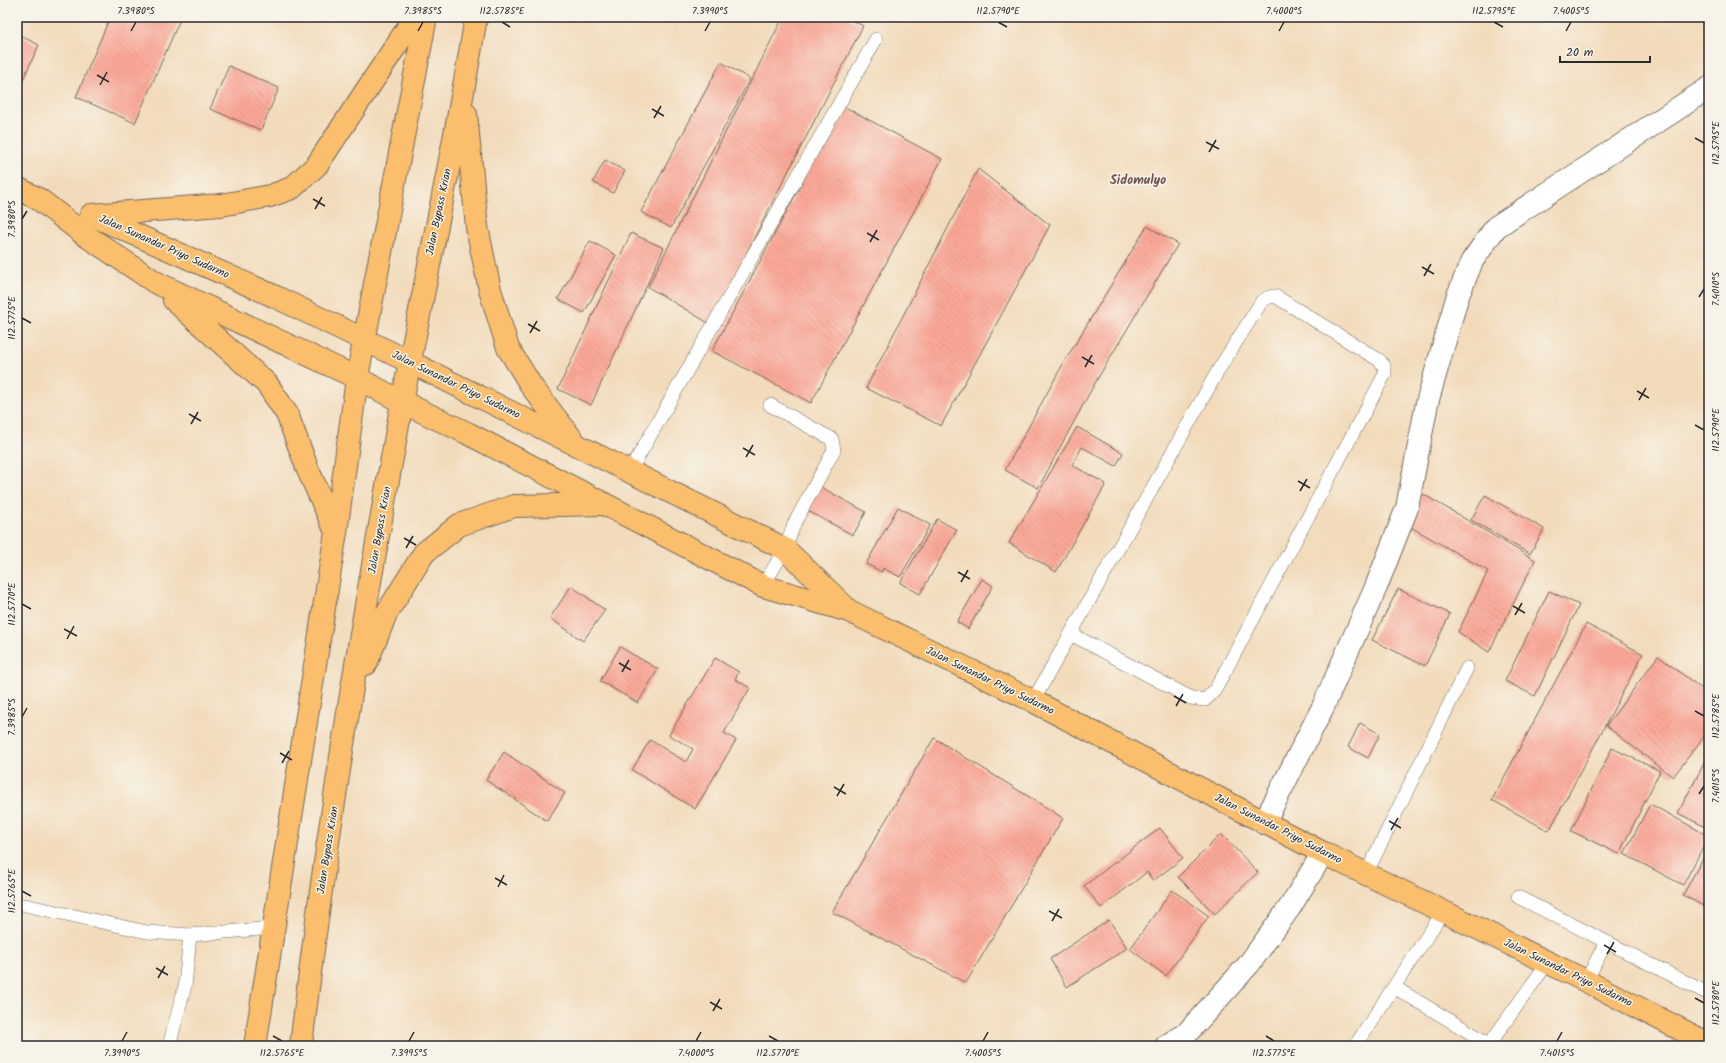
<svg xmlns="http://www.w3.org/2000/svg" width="1726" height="1063" viewBox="0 0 1726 1063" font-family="Kalam,sans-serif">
<defs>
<pattern id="building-back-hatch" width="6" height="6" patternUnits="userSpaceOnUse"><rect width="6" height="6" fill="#fba797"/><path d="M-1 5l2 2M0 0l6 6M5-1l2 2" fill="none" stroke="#d79082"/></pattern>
</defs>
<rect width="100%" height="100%" fill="#f7f3e8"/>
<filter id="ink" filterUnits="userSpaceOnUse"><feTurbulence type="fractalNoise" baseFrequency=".025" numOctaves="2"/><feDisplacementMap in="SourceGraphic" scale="8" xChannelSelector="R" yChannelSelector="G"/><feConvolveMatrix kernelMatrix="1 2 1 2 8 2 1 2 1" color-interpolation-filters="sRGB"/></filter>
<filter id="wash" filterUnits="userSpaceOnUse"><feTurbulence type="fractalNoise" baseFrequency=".012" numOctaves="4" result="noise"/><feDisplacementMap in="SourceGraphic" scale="16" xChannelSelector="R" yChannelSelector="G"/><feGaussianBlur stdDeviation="0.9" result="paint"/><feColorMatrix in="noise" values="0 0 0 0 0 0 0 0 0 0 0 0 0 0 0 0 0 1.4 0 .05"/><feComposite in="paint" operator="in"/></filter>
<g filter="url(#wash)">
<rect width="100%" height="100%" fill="#f2dbbb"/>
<g id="blocks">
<!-- building -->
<g fill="url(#building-back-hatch)">
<polygon points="110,17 181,17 135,123 76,97"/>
<polygon points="783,17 846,17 863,26 710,324 648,287"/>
<polygon points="17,34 39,45 17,92"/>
<polygon points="721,62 750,79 671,228 641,212"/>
<polygon points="229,66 279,88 261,130 210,109"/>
<polygon points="843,106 942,159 811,403 712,351"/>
<polygon points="605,160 625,171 613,193 593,182"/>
<polygon points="978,169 1050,225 941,426 866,388"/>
<polygon points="1147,226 1178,244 1095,383 1038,488 1005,470 1063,364"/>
<polygon points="631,233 664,248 591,405 558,389"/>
<polygon points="590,241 616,255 584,313 558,299"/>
<polygon points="1077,427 1123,453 1116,466 1082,447 1072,465 1106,484 1056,572 1009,543"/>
<polygon points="819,486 866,512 853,535 806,510"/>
<polygon points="1416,490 1535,560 1489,652 1458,632 1488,571 1409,526"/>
<polygon points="1485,495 1544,529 1530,554 1471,520"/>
<polygon points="898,507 930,525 900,577 883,568 882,572 866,564"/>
<polygon points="937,519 957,530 920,594 900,583"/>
<polygon points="982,579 993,586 968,629 957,622"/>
<polygon points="571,586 605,610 583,641 550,618"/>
<polygon points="1398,589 1450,614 1425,666 1372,640"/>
<polygon points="1549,591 1579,605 1535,696 1505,681"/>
<polygon points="1586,624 1643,654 1549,831 1492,800"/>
<polygon points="620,647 658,669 638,703 600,681"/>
<polygon points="1658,656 1709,694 1709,730 1673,777 1606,726"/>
<polygon points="715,658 739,672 735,679 750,688 724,733 736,740 695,809 632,770 650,740 686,762 693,749 669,735"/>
<polygon points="1360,723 1380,734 1368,758 1348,747"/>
<polygon points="934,738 1063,818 966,983 832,912"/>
<polygon points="1612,748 1660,771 1619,854 1571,831"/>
<polygon points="504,752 565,793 547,821 486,780"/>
<polygon points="1709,754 1709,829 1678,813"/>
<polygon points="1650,804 1709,836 1683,885 1624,854"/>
<polygon points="1160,828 1183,858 1153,881 1147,872 1101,908 1084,886"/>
<polygon points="1221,834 1258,872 1215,914 1178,877"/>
<polygon points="1709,847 1709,909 1683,895"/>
<polygon points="1172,890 1209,916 1166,976 1130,949"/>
<polygon points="1109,920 1127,948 1067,987 1050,959"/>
</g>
</g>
</g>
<g filter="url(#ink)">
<use href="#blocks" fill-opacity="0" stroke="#71695d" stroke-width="1"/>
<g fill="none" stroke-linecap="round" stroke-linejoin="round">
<!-- lane casing -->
<g stroke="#71695d" stroke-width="14">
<g id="lane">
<polyline points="630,471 876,39"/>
<polyline points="763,586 785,549 794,524 834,450 832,439 770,405"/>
<polyline points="1033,701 1219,369 1262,301 1269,297 1275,296 1379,360 1384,366 1385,374 1215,690 1205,700 1191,698 1071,634"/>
<polyline points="1366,874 1467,668"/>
<polyline points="1518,897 1709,994"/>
<polyline points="25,905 147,932 190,935 273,928"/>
<polyline points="1586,981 1606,942"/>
<polyline points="1394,987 1489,1044"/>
<polyline points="169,1046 185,986 190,935"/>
<polyline points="1355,1046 1443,912"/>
<polyline points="1488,1046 1548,962"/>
</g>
</g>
<!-- street casing -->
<g stroke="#71695d" stroke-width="24">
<g id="street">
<polyline points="1264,823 1323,707 1376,587 1407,508 1427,403 1457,298 1472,261 1496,227 1709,88"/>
<polyline points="1166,1046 1187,1033 1249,964 1290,907 1323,853"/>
</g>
</g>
<!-- primary casing -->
<g stroke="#71695d" stroke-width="24">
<g id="primary">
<polyline points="410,362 785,549 847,609"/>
<polyline points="402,402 467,433 763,586 849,611 1033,701 1323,853 1586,981 1709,1044"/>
</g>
</g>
<!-- highway casing -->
<g stroke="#71695d" stroke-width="24">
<g id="highway">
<polyline points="466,114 477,227 490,290 508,348 532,387 575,443"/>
<polyline points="17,188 40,200 85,235 155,282 357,378 402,402"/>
<polyline points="91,215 221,205 270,196 292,188 317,165 415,17"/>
<polyline points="94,216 276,297 410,362"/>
<polyline points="174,300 267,384 287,414 308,470 336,532"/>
<polyline points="366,664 386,614 424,553 459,525 514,506 604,504"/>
<polyline points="255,1046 336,532 357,378 426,17"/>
<path d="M301,1046C326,831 363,616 402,403C426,274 455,147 476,17"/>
</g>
</g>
<!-- lane -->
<use href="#lane" stroke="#fff" stroke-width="13"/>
<!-- street -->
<use href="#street" stroke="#fff" stroke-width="22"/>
<!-- primary -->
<use href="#primary" stroke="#fabe6d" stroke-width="22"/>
<!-- highway -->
<use href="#highway" stroke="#fabe6d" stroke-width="22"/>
</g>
</g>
<!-- ticks -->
<path fill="none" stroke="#2b2b2b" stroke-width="1.5" d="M502,22L510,27M998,22L1007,27M1494,22L1503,27M131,31L136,22M418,31L423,22M705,31L710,22M1279,31L1284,22M1566,31L1571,22M97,75L109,82M100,85L107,72M652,109L664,116M654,118L661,106M1695,138L1704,143M1206,142L1219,149M1209,152L1216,140M313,199L325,206M315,209L322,197M22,219L27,211M867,233L879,240M870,242L877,230M1422,267L1434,274M1424,276L1431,264M1699,297L1704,289M22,318L31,323M528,324L540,331M530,333L537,321M1082,357L1094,364M1085,367L1092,355M1637,391L1649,398M1639,400L1646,388M189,414L201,421M191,424L198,412M1695,425L1704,430M743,448L755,455M746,457L753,445M1298,481L1310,488M1300,491L1307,479M404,538L416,545M406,548L413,536M958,572L970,579M961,582L968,570M22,604L31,609M1513,606L1525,613M1515,615L1522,603M64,629L77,636M67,639L74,626M619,663L631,670M622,672L629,660M1174,696L1186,703M1176,706L1183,694M1695,711L1704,716M22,717L27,708M280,753L292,760M282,763L289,751M834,787L846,794M1699,794L1704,786M837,796L844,784M1389,821L1401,828M1391,830L1398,818M495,878L507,885M498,887L504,875M22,891L31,896M1049,911L1062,918M1052,921L1059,909M1604,945L1616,952M1607,954L1614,942M156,968L168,975M158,978L165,966M1695,998L1704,1003M710,1002L722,1009M713,1011L720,999M273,1036L282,1041M769,1036L778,1041M1266,1036L1274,1041M122,1041L127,1032M409,1041L414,1032M696,1041L701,1032M983,1041L988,1032M1557,1041L1562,1032"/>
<g text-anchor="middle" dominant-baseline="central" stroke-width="3" stroke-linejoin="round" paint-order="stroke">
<!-- street labels -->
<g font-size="11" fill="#2b2b2b" stroke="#f7f3e8">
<text transform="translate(439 212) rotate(-78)">Jalan Bypass Krian</text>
<text transform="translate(164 247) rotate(24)">Jalan Sunandar Priyo Sudarmo</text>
<text transform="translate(456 385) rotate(26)">Jalan Sunandar Priyo Sudarmo</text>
<text transform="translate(380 530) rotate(-80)">Jalan Bypass Krian</text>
<text transform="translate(990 681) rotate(26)">Jalan Sunandar Priyo Sudarmo</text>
<text transform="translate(1278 829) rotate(27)">Jalan Sunandar Priyo Sudarmo</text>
<text transform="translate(328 850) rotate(-81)">Jalan Bypass Krian</text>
<text transform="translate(1568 973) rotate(26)">Jalan Sunandar Priyo Sudarmo</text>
</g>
<!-- quarter labels -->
<g font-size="13" font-weight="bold" fill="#745651" stroke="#f7f3e8">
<text x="1138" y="180">Sidomulyo</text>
</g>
</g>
<!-- margin -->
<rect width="1726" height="1063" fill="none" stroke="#f7f3e8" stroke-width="44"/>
<!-- scale -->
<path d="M1560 56v6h90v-6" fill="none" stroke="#2b2b2b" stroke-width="2"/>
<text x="1566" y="56" font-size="12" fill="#2b2b2b" stroke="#f7f3e8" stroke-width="3" paint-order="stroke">20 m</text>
<rect x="22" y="22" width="1682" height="1019" fill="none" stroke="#2b2b2b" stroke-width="1.5"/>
<g font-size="10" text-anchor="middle" fill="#2b2b2b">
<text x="136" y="14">7.3980°S</text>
<text x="423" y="14">7.3985°S</text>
<text x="502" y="14">112.5785°E</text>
<text x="710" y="14">7.3990°S</text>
<text x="998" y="14">112.5790°E</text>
<text x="1284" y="14">7.4000°S</text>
<text x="1494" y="14">112.5795°E</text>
<text x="1571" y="14">7.4005°S</text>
<text transform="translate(1715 143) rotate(-90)" y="4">112.5795°E</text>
<text transform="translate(11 219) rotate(-90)" y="4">7.3980°S</text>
<text transform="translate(1715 289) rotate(-90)" y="4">7.4010°S</text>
<text transform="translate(11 318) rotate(-90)" y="4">112.5775°E</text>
<text transform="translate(1715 430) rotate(-90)" y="4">112.5790°E</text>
<text transform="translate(11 604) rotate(-90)" y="4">112.5770°E</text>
<text transform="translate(1715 716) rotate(-90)" y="4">112.5785°E</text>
<text transform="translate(11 717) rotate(-90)" y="4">7.3985°S</text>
<text transform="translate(1715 786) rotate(-90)" y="4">7.4015°S</text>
<text transform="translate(11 891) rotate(-90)" y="4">112.5765°E</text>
<text transform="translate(1715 1003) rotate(-90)" y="4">112.5780°E</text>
<text x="122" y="1056">7.3990°S</text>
<text x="282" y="1056">112.5765°E</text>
<text x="409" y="1056">7.3995°S</text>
<text x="696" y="1056">7.4000°S</text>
<text x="778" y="1056">112.5770°E</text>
<text x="983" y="1056">7.4005°S</text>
<text x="1274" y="1056">112.5775°E</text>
<text x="1557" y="1056">7.4015°S</text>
</g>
</svg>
